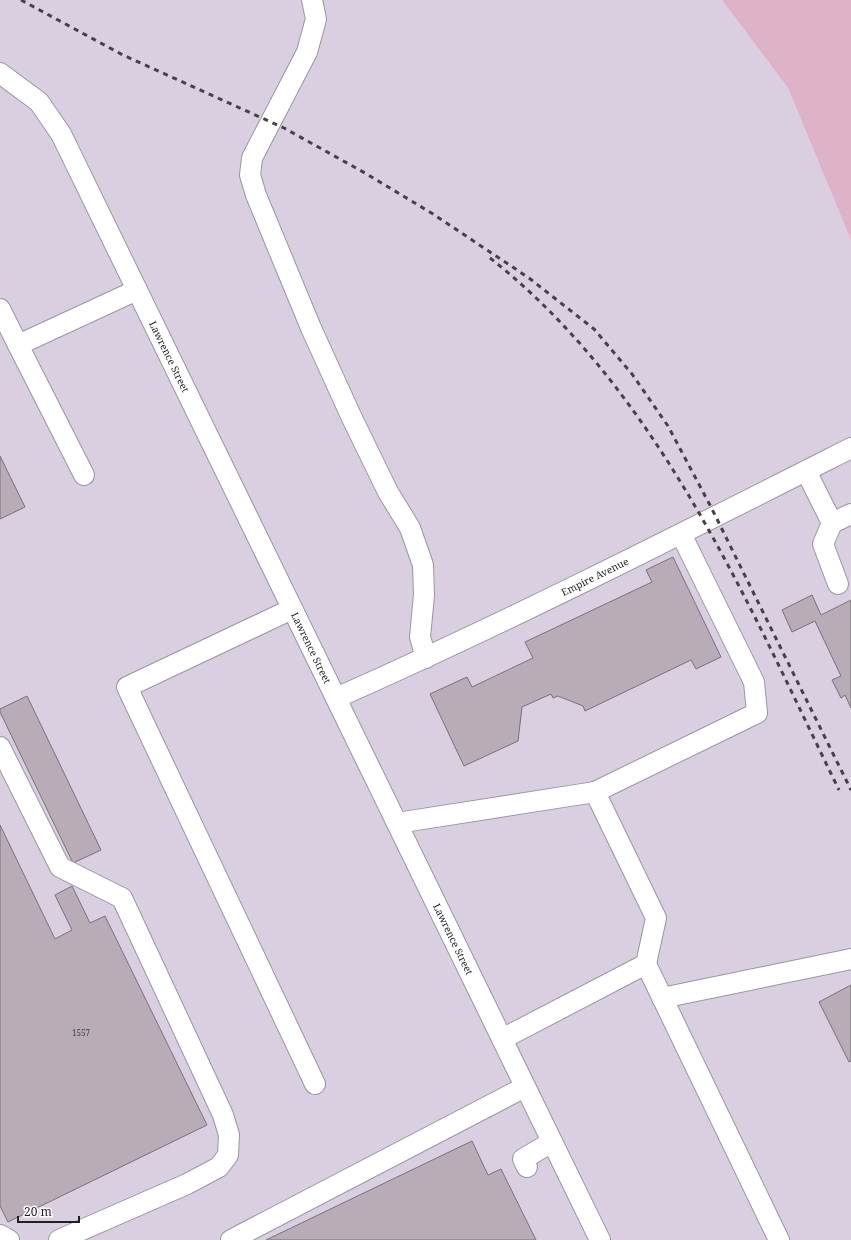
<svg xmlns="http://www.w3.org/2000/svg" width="851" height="1240" viewBox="0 0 851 1240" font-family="'Noto Serif',serif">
<rect width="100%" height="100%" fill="#e3dce8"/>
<!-- built -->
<polygon fill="#dacfe1" points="0,0 722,0 788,88 851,240 851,1240 0,1240"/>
<!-- green -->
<polygon fill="#deb3c7" points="722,0 851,0 851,240 788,88"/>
<!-- building -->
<g fill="#b8adb6" stroke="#7a7078">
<polygon points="0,456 25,507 0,519"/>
<polygon points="673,557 721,657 696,669 691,660 585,711 583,706 558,696 553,698 551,694 522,707 518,741 464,766 430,694 467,677 472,687 533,658 525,642 652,582 646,570"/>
<polygon points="812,595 821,615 851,600 851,708 845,695 841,698 832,680 841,676 815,621 792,632 782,610"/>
<polygon points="27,696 101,850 73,863 0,712 0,709"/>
<polygon points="0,825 55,939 72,930 55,895 72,886 90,923 105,916 207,1125 8,1222 0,1206"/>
<polygon points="851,985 851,1061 849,1062 819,1002"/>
<polygon points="472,1141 488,1175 501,1169 536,1240 266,1240"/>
</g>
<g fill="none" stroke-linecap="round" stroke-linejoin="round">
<!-- minor casing -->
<g stroke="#9b95a0" stroke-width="22">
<g id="minor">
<polyline points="312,0 316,19 307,52 252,158 250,175 256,195 311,328 351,416 388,492 410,528 423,565 424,595 420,637 426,658"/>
<path id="s1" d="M0,73L39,102L61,134L600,1240"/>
<polyline points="0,309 18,345"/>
<polyline points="806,471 832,523 851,514"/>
<polyline points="84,475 18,345 137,290"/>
<polyline points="832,523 823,544 838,584"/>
<polyline points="292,609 127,687 315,1084"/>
<path id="s2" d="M336,698C510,621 681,534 851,448"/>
<polyline points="0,747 60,867 122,898 223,1115 229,1135 228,1155 219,1167 187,1184 59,1240"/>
<polyline points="595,792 757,713 754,682 681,534"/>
<polyline points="397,823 595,792 656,918 646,964 502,1039"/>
<polyline points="646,964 779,1240"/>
<polyline points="662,998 851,959"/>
<polyline points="527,1167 523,1159 552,1142"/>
<polyline points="0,1235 9,1240"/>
<polyline points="231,1240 525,1087"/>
</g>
</g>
<!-- minor -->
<use href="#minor" stroke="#fff" stroke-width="20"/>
<!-- rail -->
<g stroke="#454147" stroke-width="3" stroke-dasharray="5 5" stroke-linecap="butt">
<polyline points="21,0 123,55 284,128 365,173 433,214 529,278 594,329 632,374 668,426 711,507 851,790"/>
<path d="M490,258C659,391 747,602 839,790"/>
</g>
</g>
<g text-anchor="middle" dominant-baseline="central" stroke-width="4" stroke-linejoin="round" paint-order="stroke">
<!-- number labels -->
<g font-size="8" fill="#484248">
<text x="81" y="1032">1557</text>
</g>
<!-- street labels -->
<g font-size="10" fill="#221f24" stroke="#fff">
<text stroke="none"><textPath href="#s1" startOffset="335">Lawrence Street</textPath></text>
<text stroke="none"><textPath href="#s2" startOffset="286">Empire Avenue</textPath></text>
<text stroke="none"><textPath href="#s1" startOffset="659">Lawrence Street</textPath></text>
<text stroke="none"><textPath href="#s1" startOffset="983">Lawrence Street</textPath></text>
</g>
</g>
<!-- scale -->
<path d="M18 1216v6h61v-6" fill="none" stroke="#221f24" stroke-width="2"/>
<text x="24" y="1216" font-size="12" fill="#221f24" stroke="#ffffff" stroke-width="3" paint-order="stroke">20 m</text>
</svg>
